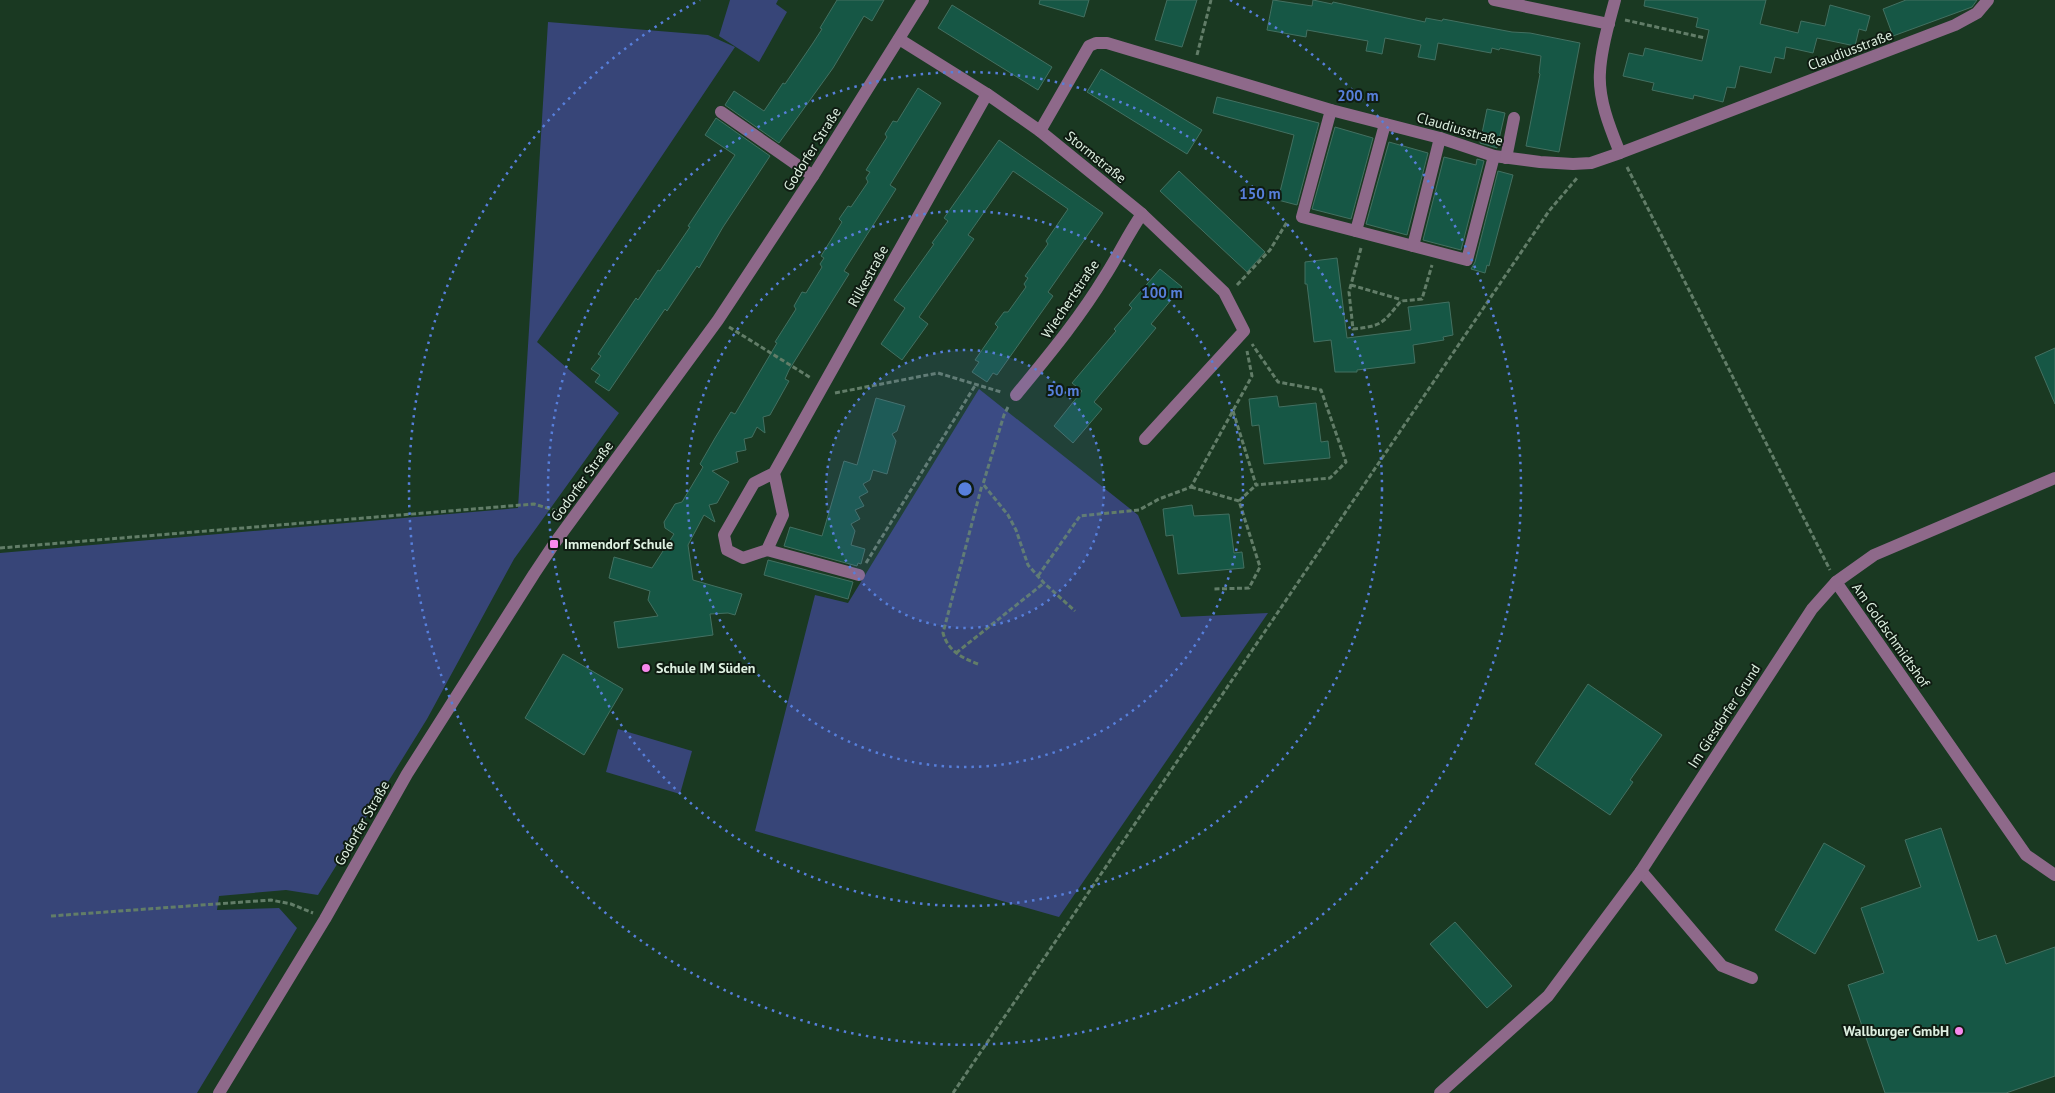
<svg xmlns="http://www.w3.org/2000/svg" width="2055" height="1093" viewBox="0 0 2055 1093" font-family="'PT Sans',sans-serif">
<rect width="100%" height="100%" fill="#1a3922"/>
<!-- green -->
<g fill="#374578">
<polygon points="730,0 778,0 776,4 787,12 759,62 719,36"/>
<polygon points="548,22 708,35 735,47 537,342 619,413 514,559 427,719 318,895 286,890 219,896 217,910 279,908 297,928 197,1093 0,1093 0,553 518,508"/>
<polygon points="979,389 1138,515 1181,617 1268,613 1059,917 755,831 815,595 848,603"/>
<polygon points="618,729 692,751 680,794 606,772"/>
</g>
<!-- building -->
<g fill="#165745" stroke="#437061">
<polygon points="837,0 884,0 872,21 864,16 833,68 779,143 725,105 734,91 764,111 783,83 785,84 813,43 822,29 820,28"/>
<polygon points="1040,0 1089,0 1084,17 1039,4"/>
<polygon points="1167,0 1197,0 1182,47 1155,40"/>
<polygon points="1273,0 1312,6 1313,0 1332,4 1333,2 1425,22 1426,18 1442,21 1443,19 1512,32 1530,33 1580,43 1559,152 1526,146 1540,74 1539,73 1541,56 1500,48 1499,50 1492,48 1491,53 1438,43 1435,60 1418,57 1421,45 1385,38 1382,54 1373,52 1366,51 1368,41 1307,30 1306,37 1267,30"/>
<polygon points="1645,0 1766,0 1760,24 1798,33 1801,21 1825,26 1830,5 1870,16 1866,31 1859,29 1855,46 1817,38 1813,53 1786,47 1784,59 1775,57 1771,73 1740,66 1735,88 1727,87 1723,102 1694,95 1693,99 1652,90 1654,83 1623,76 1629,53 1643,56 1645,48 1702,61 1709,30 1696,27 1698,18 1644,6"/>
<polygon points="1906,0 1977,0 1972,7 1893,36 1883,9"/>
<polygon points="952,5 1052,67 1038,90 938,28"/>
<polygon points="1101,69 1202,130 1187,154 1087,92"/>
<polygon points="918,88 941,103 890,185 896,189 844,271 849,274 789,370 785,379 789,381 770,415 763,417 765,433 757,427 752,437 744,439 746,450 736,452 738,462 712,471 729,482 717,503 709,505 715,522 704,515 688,545 693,580 742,594 735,615 728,613 710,614 713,635 618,648 614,622 658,616 648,600 650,591 609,578 614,557 652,568 674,534 665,528 664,522 675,504 682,502 703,467 700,464 715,438 731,412 735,414 777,343 775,342 796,309 794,306 802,292 806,293 822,267 820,264 824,258 821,256 842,222 839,219 848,206 851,207 868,182 866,178 870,172 866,170 887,137 885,134 893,121 897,122"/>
<polygon points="1217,97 1319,123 1297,205 1278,200 1294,135 1213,113"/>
<polygon points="1487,109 1505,113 1497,148 1480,143"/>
<polygon points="716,118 770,156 723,227 699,268 697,266 667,311 665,309 609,391 595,382 600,375 591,369 601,356 598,354 636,298 638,300 658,270 660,271 690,227 688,226 735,155 705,135"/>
<polygon points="1335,127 1373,138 1351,219 1312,209"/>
<polygon points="999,140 1103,213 1048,292 1053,296 997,375 993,373 987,382 972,372 979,362 975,360 998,327 995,324 1004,312 1008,312 1026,287 1024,284 1028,278 1025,276 1048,244 1046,241 1068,209 1013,171 968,235 974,239 919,317 928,324 902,360 881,344 905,308 894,300 934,244 932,243 948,221 944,218"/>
<polygon points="1389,142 1428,153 1407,235 1366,224"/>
<polygon points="1444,157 1476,165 1477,159 1484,161 1461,250 1423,240"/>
<polygon points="1179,171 1265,252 1247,272 1160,191"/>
<polygon points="1498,171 1513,175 1489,266 1487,265 1485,273 1471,269 1475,262"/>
<polygon points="1337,258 1347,338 1411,330 1408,307 1449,302 1453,335 1443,337 1444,340 1413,345 1415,363 1357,370 1357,372 1335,372 1331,340 1314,342 1307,284 1305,284 1305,262"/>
<polygon points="1160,269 1182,287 1151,324 1156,328 1094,402 1102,409 1073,443 1054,426 1082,391 1072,383 1116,331 1114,329 1132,308 1129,305"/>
<polygon points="2055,348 2055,404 2035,357"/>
<polygon points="1277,396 1279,407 1316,403 1321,442 1328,441 1330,458 1264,464 1259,425 1252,426 1249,399"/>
<polygon points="876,398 905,406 897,431 892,434 896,441 887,474 873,470 870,480 863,484 868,492 859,497 864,506 855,510 860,519 851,524 855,531 851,545 865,549 861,564 858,563 857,566 784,546 790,527 822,536 844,461 857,465"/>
<polygon points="1192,505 1194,516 1229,514 1234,553 1242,552 1244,568 1178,574 1173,535 1166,536 1163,509"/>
<polygon points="768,560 853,582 848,599 764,575"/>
<polygon points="563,654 623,689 584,755 525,718"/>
<polygon points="1588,684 1662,735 1630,780 1633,782 1610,815 1535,764"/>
<polygon points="1941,828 1978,941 1996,935 2006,964 2055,947 2055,1076 2006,1093 1885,1093 1848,985 1884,973 1861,908 1921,887 1905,840"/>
<polygon points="1824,843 1865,866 1815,954 1775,930"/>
<polygon points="1455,922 1512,986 1487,1008 1430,944"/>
</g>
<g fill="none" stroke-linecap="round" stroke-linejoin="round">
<!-- path -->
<g stroke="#627d68" stroke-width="3" stroke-dasharray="5 2.5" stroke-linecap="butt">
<polyline points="1625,20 1705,38"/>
<polyline points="1197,55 1211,0"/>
<polyline points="1627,167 1830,570"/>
<path d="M1361,248L1349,292L1353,329C1382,326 1382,324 1401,301L1422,299L1432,265"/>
<polyline points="1237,285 1270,250 1287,222"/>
<polyline points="1351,285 1399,299 1401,301"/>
<polyline points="729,327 811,378"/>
<polyline points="835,393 938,373 1001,392"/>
<polyline points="1008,407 1004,415 983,484 1008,515 1016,530 1028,565 1044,583 1075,611"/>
<polyline points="1233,411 1256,485 1330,478 1346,462 1321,390 1278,382 1252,344"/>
<polyline points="1191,487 1239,501 1260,567 1249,588 1214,589"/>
<polyline points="1239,501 1256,485"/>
<polyline points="0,548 534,504 557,511"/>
<polyline points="866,563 976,384"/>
<polyline points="1038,576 1080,516 1139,510 1159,499 1191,487 1252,376 1247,351"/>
<polyline points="956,653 1044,583"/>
<path d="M978,664C962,658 948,651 943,633L982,485"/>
<polyline points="51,916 271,900 291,904 313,913"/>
<polyline points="953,1093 1549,211 1577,178"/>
</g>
<!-- minor -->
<g stroke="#8e698a" stroke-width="12">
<polyline points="1494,0 1609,24"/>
<path d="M1615,0C1609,23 1601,48 1600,72C1598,99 1610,128 1620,153"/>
<polyline points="899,39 987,94 1040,131 1142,214 1224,292 1244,331 1145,439"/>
<polyline points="1331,110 1302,217 1467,260 1494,156"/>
<polyline points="721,112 813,176"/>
<polyline points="1040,131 1089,46 1096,43 1107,43 1331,110 1440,138 1494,156 1540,162 1573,164 1591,163 1620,153 1955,25 1977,13 1988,0"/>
<polyline points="1506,158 1514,118"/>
<polyline points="1356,231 1385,124"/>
<polyline points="1413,246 1440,138"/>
<path d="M1016,395C1047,357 1079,319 1105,276C1118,256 1128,234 1142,214"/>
<polyline points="774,473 783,515 767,550 743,558 727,550 724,535 754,483 774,473 987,94"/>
<polyline points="767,550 859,575"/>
<polyline points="1836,582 2026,855 2055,875"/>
<polyline points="1641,871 1722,966 1752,978"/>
<polyline points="219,1093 325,919 407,774 534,574 554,544 718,320 813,176 923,0"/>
<polyline points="1440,1093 1548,996 1641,871 1812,609 1836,582 1874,555 2055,478"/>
</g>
</g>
<!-- distance rings -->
<circle cx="965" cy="489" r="139" fill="#577fdb" fill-opacity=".12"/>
<g fill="none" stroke="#577fdb" stroke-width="2.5" stroke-dasharray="2.5 5">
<circle cx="965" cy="489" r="139"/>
<circle cx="965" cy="489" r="278"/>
<circle cx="965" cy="489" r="417"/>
<path d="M1230 0A556 556 0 1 1 700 0"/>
</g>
<!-- markers -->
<g fill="#f788ec" stroke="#0f1c12" stroke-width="2">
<rect x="549" y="539" width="10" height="10" rx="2.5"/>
<circle cx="646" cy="668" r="5"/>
<circle cx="1959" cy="1031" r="5"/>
</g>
<g text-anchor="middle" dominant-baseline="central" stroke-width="4" stroke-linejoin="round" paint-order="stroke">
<!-- street labels -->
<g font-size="14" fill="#def0e1" stroke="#0f1c12">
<text transform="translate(1850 50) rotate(-21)">Claudiusstraße</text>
<text transform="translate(1460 129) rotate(16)">Claudiusstraße</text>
<text transform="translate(812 149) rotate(-58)">Godorfer Straße</text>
<text transform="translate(1096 157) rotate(39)">Stormstraße</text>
<text transform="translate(868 276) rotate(-61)">Rilkestraße</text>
<text transform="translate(1070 299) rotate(-56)">Wiechertstraße</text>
<text transform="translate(582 481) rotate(-54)">Godorfer Straße</text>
<text transform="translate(1891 635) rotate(55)">Am Goldschmidtshof</text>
<text transform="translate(1724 716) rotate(-57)">Im Giesdorfer Grund</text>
<text transform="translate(362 823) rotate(-60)">Godorfer Straße</text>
</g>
<!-- poi labels -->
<g font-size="14" font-weight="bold" fill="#def0e1" stroke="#0f1c12" text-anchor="start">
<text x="564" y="544">Immendorf Schule</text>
<text x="656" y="668">Schule IM Süden</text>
<text x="1949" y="1031" text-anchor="end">Wallburger GmbH</text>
</g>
</g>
<circle cx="965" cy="489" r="8" fill="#577fdb" stroke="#0f1c12" stroke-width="2.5"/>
<g font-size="15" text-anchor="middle" font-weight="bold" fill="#577fdb" stroke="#0f1c12" stroke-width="4" stroke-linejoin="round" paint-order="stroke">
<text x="1358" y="101">200 m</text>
<text x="1260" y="199">150 m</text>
<text x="1162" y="298">100 m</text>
<text x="1063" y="396">50 m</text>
</g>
</svg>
